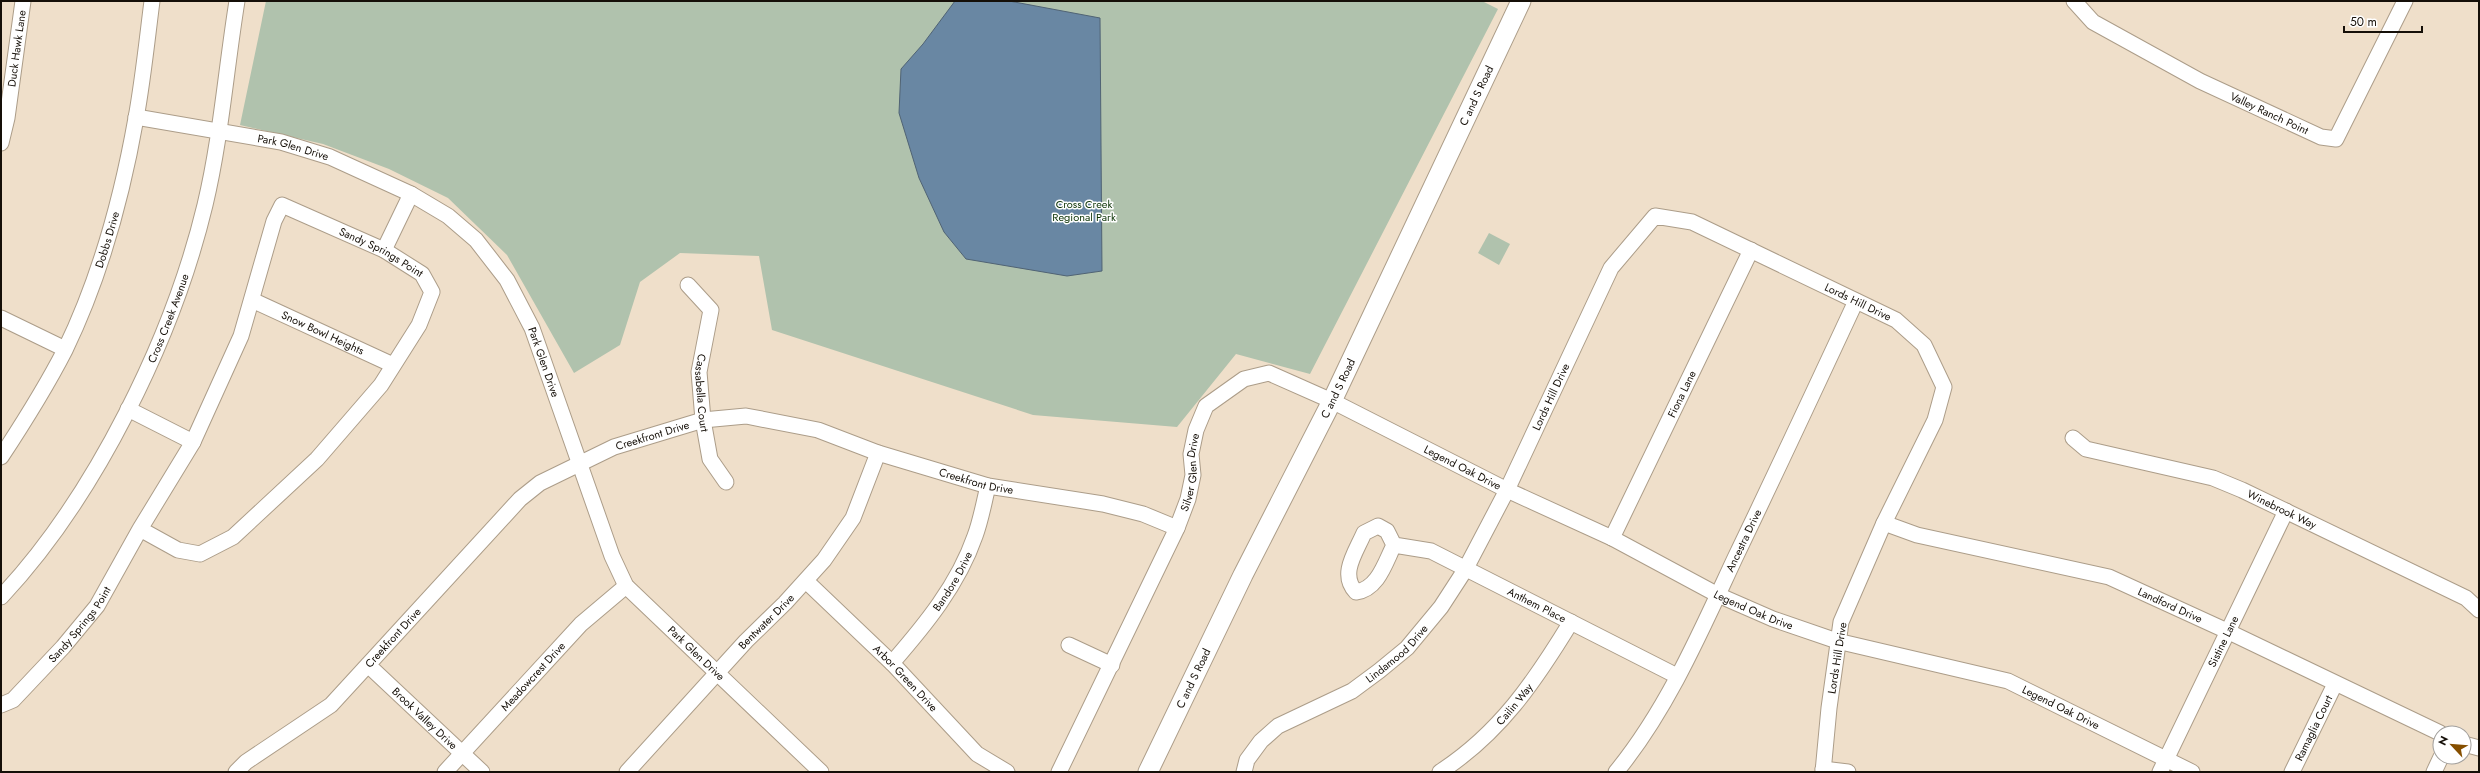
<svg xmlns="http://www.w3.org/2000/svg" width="2480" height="773" viewBox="0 0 2480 773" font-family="Jost,sans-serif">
<rect width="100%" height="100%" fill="#efdfca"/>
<!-- green -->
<g fill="#b0c2ad">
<polygon points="266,1 1482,1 1498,9 1310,374 1236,354 1177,427 1033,415 772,330 759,256 680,253 640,282 620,345 574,373 507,255 448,198 389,169 323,144 240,125"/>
<polygon points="1489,233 1510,244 1499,265 1478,253"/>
</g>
<!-- water -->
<polygon fill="#6987a3" stroke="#506374" points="955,1 1009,1 1100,18 1102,271 1067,276 966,259 944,232 919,178 899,113 901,69 923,44"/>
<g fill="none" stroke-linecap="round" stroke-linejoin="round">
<!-- minor casing -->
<g stroke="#ac9d89" stroke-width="17">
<g id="minor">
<path id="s1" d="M2074,1L2093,22L2200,81L2321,137L2336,139L2405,1"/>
<path id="s2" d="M136,117L281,142L330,157L411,194L448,216L476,240L507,280L532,328L612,556L626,586L821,772"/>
<path id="s3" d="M1,143L7,118L23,1"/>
<polyline points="384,250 411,194"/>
<path id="s4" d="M688,285L711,310L699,372L703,420L710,459L726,482"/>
<path id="s5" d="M252,300L393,365"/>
<polyline points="1,318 65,349"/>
<polyline points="128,409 193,442"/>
<path id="s6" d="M2073,438L2086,449L2213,478L2242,490L2466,598L2479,610"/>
<path id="s7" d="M1,457C24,422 46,387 65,350C100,278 122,197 136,118C143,80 147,40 152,1"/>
<path id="s8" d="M1884,523L1917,535L2109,577L2227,631L2440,733"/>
<path id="s9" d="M1612,538L1751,250"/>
<path id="s10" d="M1394,545C1385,563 1378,589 1356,592C1339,574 1356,552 1364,533L1378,526L1387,531L1394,545L1431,551L1677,676"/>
<path id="s11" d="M806,581L892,663L977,754L1007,772"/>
<path id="s12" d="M1,597C95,497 173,338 205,205C221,138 226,69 237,1"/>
<polyline points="1069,645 1112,665"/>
<path id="s13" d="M892,663C925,625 958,585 975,536C981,520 984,502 988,486"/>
<path id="s14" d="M368,665L482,772"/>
<path id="s15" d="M1,705L13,700L63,647L97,606L140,529L193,442L241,336L274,221L282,205L384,250L422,274L432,292L419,325L381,385L317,459L233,537L200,554L178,550L140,529"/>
<polyline points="2464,744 2479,748"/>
<polyline points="1823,769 1848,772"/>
<path id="s16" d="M236,772L246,762L331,705L520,499L540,483L614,447L703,420L746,416L818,430L878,453L988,486L1103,504L1143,514L1177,528"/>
<path id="s17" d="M445,772L581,624L626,586"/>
<path id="s18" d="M627,772L746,641L785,603L824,560L853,518L878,453"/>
<path id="s19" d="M1059,772L1177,528L1188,499L1193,475L1191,454L1196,430L1206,406L1244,379L1269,373L1332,401L1507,490L1612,538L1718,595L1773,619L1837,641L2008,681L2192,772"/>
<path id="s20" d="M1244,772L1247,760L1261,741L1278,726L1352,691L1379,671L1407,648L1441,607L1465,570L1507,490L1611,268L1655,216L1692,222L1896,320L1924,345L1944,387L1935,420L1884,523L1841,622L1829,708L1823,772"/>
<path id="s21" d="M1440,772C1500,733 1535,681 1571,622"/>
<path id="s22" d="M1616,772C1667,710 1701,631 1735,558C1776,473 1816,387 1856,301"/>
<path id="s23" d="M2160,772L2286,511"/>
<path id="s24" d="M2292,772L2335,684"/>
<polyline points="2434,772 2441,757"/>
</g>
</g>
<!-- major casing -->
<g stroke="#ac9d89" stroke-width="21">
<g id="major">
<path id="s25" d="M1148,772L1243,575L1332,401L1521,1"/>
</g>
</g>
<!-- minor -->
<use href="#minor" stroke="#fff" stroke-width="15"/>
<!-- major -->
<use href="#major" stroke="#fff" stroke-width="19"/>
</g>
<g text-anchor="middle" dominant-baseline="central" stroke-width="3" stroke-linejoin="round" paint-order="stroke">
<!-- street labels -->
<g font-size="11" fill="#150f08" stroke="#fff">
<text stroke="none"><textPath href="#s3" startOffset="96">Duck Hawk Lane</textPath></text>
<text stroke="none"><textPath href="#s25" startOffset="752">C and S Road</textPath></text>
<text stroke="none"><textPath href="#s1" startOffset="227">Valley Ranch Point</textPath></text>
<text stroke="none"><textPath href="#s2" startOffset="160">Park Glen Drive</textPath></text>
<text stroke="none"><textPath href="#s7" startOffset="243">Dobbs Drive</textPath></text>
<text stroke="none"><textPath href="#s15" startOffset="693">Sandy Springs Point</textPath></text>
<text stroke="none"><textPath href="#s20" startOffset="933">Lords Hill Drive</textPath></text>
<text stroke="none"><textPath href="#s12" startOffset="327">Cross Creek Avenue</textPath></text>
<text stroke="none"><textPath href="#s5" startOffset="78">Snow Bowl Heights</textPath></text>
<text stroke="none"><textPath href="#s2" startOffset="508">Park Glen Drive</textPath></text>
<text stroke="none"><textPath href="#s25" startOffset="428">C and S Road</textPath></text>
<text stroke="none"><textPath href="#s4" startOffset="118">Cassabella Court</textPath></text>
<text stroke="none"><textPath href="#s9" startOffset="160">Fiona Lane</textPath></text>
<text stroke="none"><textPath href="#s20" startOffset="501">Lords Hill Drive</textPath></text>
<text stroke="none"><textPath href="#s16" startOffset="544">Creekfront Drive</textPath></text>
<text stroke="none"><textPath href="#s19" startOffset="686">Legend Oak Drive</textPath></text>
<text stroke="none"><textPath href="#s19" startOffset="329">Silver Glen Drive</textPath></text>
<text stroke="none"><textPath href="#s16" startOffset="880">Creekfront Drive</textPath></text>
<text stroke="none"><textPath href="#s6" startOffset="223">Winebrook Way</textPath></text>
<text stroke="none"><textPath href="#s22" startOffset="265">Ancestra Drive</textPath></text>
<text stroke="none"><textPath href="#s13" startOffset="102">Bandore Drive</textPath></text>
<text stroke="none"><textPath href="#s8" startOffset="299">Landford Drive</textPath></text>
<text stroke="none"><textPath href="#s10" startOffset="325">Anthem Place</textPath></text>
<text stroke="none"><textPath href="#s19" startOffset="1010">Legend Oak Drive</textPath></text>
<text stroke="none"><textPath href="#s18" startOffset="205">Bentwater Drive</textPath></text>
<text stroke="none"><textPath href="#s15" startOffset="114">Sandy Springs Point</textPath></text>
<text stroke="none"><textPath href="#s16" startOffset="208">Creekfront Drive</textPath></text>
<text stroke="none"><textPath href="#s23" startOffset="145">Sistine Lane</textPath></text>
<text stroke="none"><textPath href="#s20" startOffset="199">Lindamood Drive</textPath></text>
<text stroke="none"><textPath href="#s2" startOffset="844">Park Glen Drive</textPath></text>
<text transform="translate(1837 658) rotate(-81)">Lords Hill Drive</text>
<text stroke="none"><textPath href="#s17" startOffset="130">Meadowcrest Drive</textPath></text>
<text stroke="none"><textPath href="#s25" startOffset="104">C and S Road</textPath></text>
<text stroke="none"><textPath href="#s11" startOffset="139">Arbor Green Drive</textPath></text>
<text stroke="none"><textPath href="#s21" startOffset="101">Cailin Way</textPath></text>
<text stroke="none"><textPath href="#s19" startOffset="1334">Legend Oak Drive</textPath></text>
<text stroke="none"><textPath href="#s14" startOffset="78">Brook Valley Drive</textPath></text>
<text stroke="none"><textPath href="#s24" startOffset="49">Ramaglia Court</textPath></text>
</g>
<!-- park labels -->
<g font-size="11" fill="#0c3305" stroke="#fff">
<text x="1084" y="204">Cross Creek<tspan x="1084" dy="13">Regional Park</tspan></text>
</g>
</g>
<!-- border -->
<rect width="2480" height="773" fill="none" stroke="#150f08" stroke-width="4"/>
<!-- north arrow -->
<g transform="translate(2452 745) rotate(296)"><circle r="19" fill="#ffffff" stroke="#a19f9c"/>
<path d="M0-3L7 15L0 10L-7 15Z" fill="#864f00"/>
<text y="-6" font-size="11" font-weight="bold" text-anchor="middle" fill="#150f08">N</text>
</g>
<!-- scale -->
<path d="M2344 26v6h78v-6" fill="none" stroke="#150f08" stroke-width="2"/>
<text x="2350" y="26" font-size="12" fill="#150f08" stroke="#ffffff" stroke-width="3" paint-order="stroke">50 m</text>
</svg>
